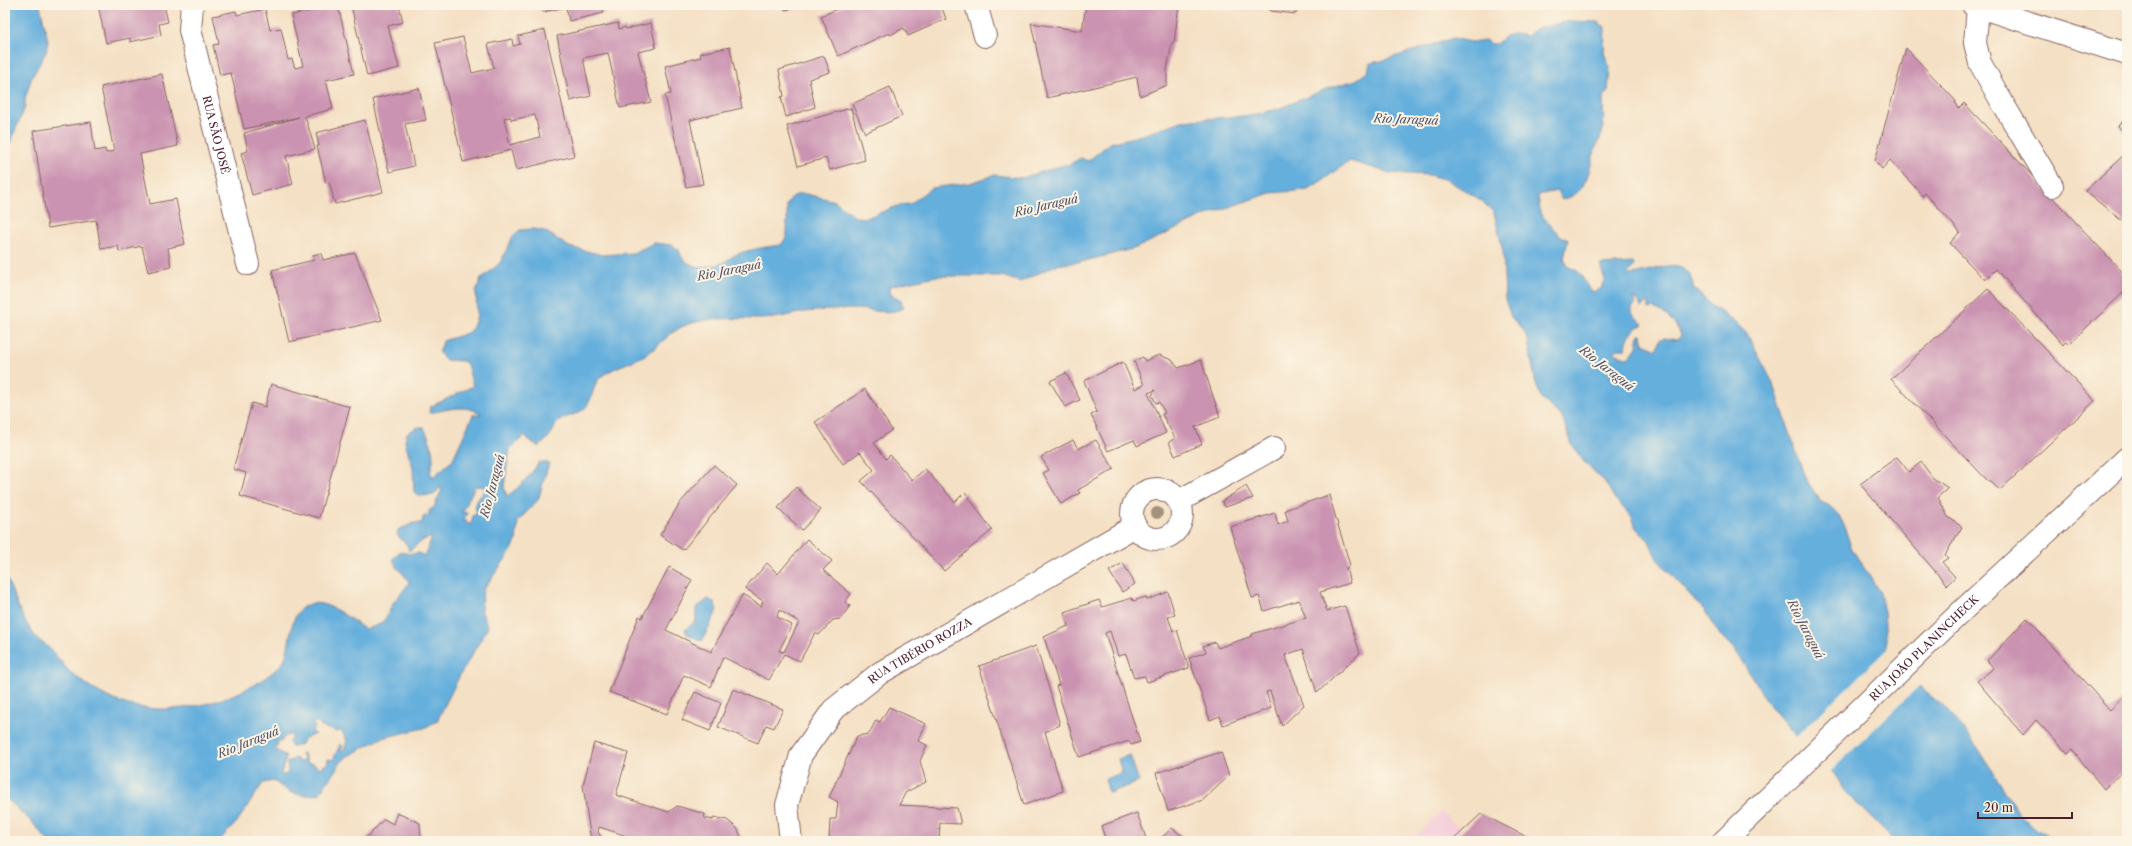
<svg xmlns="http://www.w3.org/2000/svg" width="2132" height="846" viewBox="0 0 2132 846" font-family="'Libre Caslon Text',serif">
<rect width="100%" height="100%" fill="#fcf5e5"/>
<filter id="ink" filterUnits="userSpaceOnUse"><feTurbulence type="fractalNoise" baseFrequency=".025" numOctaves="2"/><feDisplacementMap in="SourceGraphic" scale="8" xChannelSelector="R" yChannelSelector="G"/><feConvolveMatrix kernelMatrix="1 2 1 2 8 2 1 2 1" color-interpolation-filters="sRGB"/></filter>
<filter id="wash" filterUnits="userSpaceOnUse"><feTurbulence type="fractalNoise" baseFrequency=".012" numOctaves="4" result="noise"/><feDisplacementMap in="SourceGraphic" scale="16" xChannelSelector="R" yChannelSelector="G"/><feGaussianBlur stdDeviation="0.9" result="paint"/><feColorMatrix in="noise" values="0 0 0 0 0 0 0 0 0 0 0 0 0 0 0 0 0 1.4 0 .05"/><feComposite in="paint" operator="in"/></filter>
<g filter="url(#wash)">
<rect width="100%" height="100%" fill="#f4e0c4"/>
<!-- built -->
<polygon fill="#f5cfdb" points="1441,811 1462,831 1452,841 1410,841"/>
<!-- water -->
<g fill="#65afdd" stroke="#586784" fill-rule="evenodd">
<polygon points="5,5 40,5 48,41 46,52 32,77 25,98 25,107 5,155"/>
<path d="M1571,21L1598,22L1605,27L1604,53L1610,68L1608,92L1603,96C1603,107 1604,119 1603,130C1602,136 1598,142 1596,147C1589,167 1588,197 1561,199L1557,191L1538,195L1540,213L1559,235L1568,240L1564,258L1568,267C1585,271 1581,281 1592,292L1601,289L1605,280L1600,265L1633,263L1634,266L1628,273L1630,275L1666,266L1680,267L1690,274L1694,289L1712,306L1735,322L1747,334L1774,385L1805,478L1821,502L1830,506L1837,513L1842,521L1852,549L1880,593L1884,613L1887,651L1912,681L1943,706L1968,734L1980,751L2018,812L2034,827L2054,841H1895L1845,791L1835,775L1795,735L1771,707L1734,649L1720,635L1704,610L1657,559L1649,541L1636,528L1632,517L1615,499L1605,482L1584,462L1572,445L1562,417L1541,398L1535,380L1528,341L1524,331L1511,317L1505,299L1503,251L1494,213L1481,200L1447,180L1429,175L1390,173L1350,161L1308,190L1270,193L1206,215L1136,248L1085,261L1056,265L1020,282L1002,276H936L889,286L891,295L900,299L904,308C888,315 874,310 857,309C843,309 829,310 815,311C798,312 777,319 761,319C736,319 711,316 686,325C672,330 662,343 650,352C635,362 617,365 602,376C592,384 594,398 585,408C577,416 565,415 557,423C554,426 554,431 551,434C548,439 543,443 539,447L524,436L510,449L504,487L507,496C519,488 532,474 539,462L549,463L538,500L518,521L516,541L512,550L483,590L481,610L488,627L459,677L437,721L424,728L382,738L348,756L341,762L319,794C296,797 291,794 274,781L263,783L237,822L219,841H48L32,822L5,797V574C14,595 21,619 36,637C39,641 45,644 49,648C57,655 62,665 69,671C81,681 98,693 112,699C163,722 239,703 279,667C295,652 284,615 307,605C326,597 350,620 365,629C383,625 385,621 392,605C396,597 405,591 409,582C404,573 396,569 393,559L399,552L412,554L418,553L425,556L432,537L423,540L409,551L407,545L397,535L398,530L414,523H422L423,517L429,515V511L434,507L442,489L439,488L434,495L419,496L414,492L413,468L405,442L407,433L418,427L424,428C429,436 433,449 433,459C433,465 429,469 431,475L434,476L452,461L473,415L481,414C466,403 446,410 429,413L430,407L473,386L467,364L463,361L446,360L439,353L443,341L467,333L473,327L477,316L476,292L481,279L500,263L513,236L520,230L534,229L545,231L569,247L603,255L633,253L654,243L672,245L679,250C683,269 706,269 722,263C727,261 731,257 735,255C750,249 766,247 781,245L787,236V205L791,198L798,194H806L835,201L855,217L866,218L900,205L910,204L931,188L970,183L995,175L1022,178L1064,165H1068L1081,158L1088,161L1110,143L1142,135L1182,121L1253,115L1278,109L1326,89L1356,80L1368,72L1370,63L1381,61L1454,38L1471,42L1485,40C1499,50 1497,39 1508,35C1514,33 1521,35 1528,36L1532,31L1542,27ZM1632,297L1639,301L1641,308L1648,300L1649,309L1654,308C1667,314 1675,322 1681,335L1679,338L1676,340L1665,338L1660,339L1659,346L1657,349L1643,343L1641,334H1639L1637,347L1629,358L1614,353L1618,349H1626C1627,337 1632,327 1644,325L1632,313V308L1636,304ZM475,486L486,487C483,496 472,501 477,513L473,515L471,524L466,523V519L461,521L468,514L465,512L462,513ZM316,722L322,727L338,732L341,730L347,741L344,750L340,751L343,746L340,744L333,760L328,759L327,764L319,768L314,764L307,763L304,754L301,753L304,761L299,762L296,758L287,762L288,773L283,775L281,774L286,757L275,749L279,744L276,743L277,741L281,742L284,737L290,734L292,737L289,742L292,747L300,745L305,738L315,734L312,731L316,726L312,725V723Z"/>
<polygon points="708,599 715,603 717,611 702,641 687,634 685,630 696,621 696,608"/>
<polygon points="1130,755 1139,782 1109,793 1105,779 1122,773 1118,759"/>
</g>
<!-- pier -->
<polygon fill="#f4e0c4" points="1888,648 1894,658 1914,679 1921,684 1830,772 1795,738"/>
<g id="blocks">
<!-- building -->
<g fill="#ca93b1" fill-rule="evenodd">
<polygon points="98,5 164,5 168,22 159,24 161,35 130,42 130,38 106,43"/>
<polygon points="338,5 354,74 326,80 333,109 305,116 315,149 286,156 293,184 252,195 241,153 248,151 244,133 299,117 244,129 231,73 220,75 213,45 219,44 213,16 236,11 237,15 265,9 270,30 281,28 288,60 292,59 295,68 303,66 291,15"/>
<polygon points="351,5 399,5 403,22 388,26 399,68 367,76"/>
<polygon points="541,5 602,5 604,13 569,21 566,7 543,12"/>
<polygon points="784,5 808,5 808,6 785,10"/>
<polygon points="846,5 941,5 946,19 908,36 904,28 890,35 889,33 838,56 821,16"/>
<polygon points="1086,5 1179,5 1174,43 1172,43 1167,70 1167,85 1140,96 1137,77 1047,98 1031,23 1082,31"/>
<polygon points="1271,5 1297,5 1296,14 1270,11"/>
<polygon points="618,23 619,29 625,27 626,29 651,23 656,48 638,52 651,102 620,108 608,53 583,58 591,96 570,101 557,36"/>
<path d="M545,30L574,156L516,170L511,150L463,162L435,43L463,37L472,73L494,68L488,44L512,39L513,46L520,44L518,36ZM535,115L540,137L510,145L504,118L511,117V120Z"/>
<polygon points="730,47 742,108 690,120 703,184 686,187 665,95 671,94 665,66 701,57 700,53"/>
<polygon points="1906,48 1956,101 1955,102 1959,108 1964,103 2127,277 2127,289 2069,344 2066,341 2063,345 1996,269 1985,280 1950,243 1960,232 1925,193 1923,196 1890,160 1882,169 1875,161"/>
<polygon points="824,56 830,72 809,79 815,107 786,117 781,97 784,96 779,70"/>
<polygon points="162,74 178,146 140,154 150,204 176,199 185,244 168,248 171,267 148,272 142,246 119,251 118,246 101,249 96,220 48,228 33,131 91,122 95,151 105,149 106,153 114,151 101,87"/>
<polygon points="890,87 902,116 865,133 852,104"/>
<polygon points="419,88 426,120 405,124 414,166 389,172 373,99"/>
<polygon points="851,108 865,160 830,170 826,158 798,166 787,126"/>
<polygon points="2127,117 2127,136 2118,126"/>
<polygon points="365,120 383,192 335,204 329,182 326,183 317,146 319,146 316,133"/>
<polygon points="2127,152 2127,225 2085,191"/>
<polygon points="321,253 323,260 355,253 382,320 289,342 272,270 314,260 313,255"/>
<polygon points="1988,289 2095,401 2000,490 1987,480 1891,379"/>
<polygon points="1159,355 1172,360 1178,368 1201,360 1220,417 1195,427 1202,444 1175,456 1169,442 1175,438 1162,414 1165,413 1159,402 1156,403 1152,395 1155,390 1148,393 1166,433 1137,446 1134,440 1108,451 1091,415 1097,412 1084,381 1123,362 1135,389 1144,385 1134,361 1143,357 1145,361"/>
<polygon points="1066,373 1080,400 1065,407 1050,381"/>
<polygon points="271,384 350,407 319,518 240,496 246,473 233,469 252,403 265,407"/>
<polygon points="865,389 892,430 874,443 886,459 890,455 912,480 925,469 955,502 965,492 992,530 944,571 861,481 874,470 860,452 843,464 815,422"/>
<polygon points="1073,440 1078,449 1096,440 1114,469 1078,490 1080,493 1061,504 1043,473 1049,470 1041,457"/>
<polygon points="1897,457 1909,472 1921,462 1933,478 1948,488 1938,497 1948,517 1962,527 1945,555 1948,558 1942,562 1955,577 1947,585 1860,484"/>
<polygon points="714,465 737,485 683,550 660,535 680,503"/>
<polygon points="1246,486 1253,498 1225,507 1222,501"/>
<polygon points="796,487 821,510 802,530 778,508"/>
<polygon points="1329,495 1350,565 1346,568 1350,583 1320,592 1327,611 1345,606 1360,653 1317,693 1303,649 1285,655 1304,705 1282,726 1270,691 1266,692 1271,708 1223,725 1220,716 1210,720 1189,658 1206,652 1203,646 1215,642 1218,648 1252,636 1252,634 1306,618 1299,600 1264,611 1259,596 1252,598 1230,527 1275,513 1278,525 1288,521 1285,510"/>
<path d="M807,539L832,561L823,570L851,594L845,602L850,606L840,619L833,620L819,635L815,633L800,661L784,654L769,680L723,657L711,687L684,675L667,714L609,692L639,616L642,618L669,567L692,580L666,630L711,652L742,595L761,606L763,601L745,589L767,563L778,574ZM779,610L799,622L784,652L779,651L792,625L777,617Z"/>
<polygon points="1123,563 1135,584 1122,592 1109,571"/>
<polygon points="1168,592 1175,615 1168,617 1173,631 1177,630 1189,668 1147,682 1145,676 1134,678 1126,654 1118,656 1110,631 1105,633 1140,742 1131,745 1129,741 1079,757 1056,686 1059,685 1044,637 1068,626 1064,612 1099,600 1102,607 1132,598 1133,601 1146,597 1147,600"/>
<polygon points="2027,618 2110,710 2127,694 2127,767 2104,789 2072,750 2068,754 2036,720 2023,735 1977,681 1994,668 1987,661"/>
<polygon points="1036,646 1060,725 1045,732 1063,791 1024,805 979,666"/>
<polygon points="733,689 783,709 774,728 766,725 758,743 718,727"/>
<polygon points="695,692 721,703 710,731 682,720"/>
<polygon points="889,707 926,724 918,741 927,745 920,761 926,782 906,792 899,805 957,808 961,824 940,823 939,841 829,841 830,819 836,819 838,802 829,797 857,736 869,734 876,720 880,722"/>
<polygon points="594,743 628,753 616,795 669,812 677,806 705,814 704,818 713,820 713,817 727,820 737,828 743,841 627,841 624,835 599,827 598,832 604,841 591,841 583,785"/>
<polygon points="1221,752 1229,776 1203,800 1168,811 1156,773"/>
<polygon points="397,813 420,823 421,841 364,841 384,819 393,824"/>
<polygon points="1137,813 1147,841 1106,841 1101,826"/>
<polygon points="1481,814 1535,841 1452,841"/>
<polygon points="1172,828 1189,841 1158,841"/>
</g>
</g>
</g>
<g filter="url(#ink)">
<use href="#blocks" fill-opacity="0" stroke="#866361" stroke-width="1"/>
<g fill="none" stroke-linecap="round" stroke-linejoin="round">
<!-- minor casing -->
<g stroke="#866361" stroke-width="24">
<g id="minor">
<path id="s1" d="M192,5L190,30L248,264"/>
<polyline points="976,5 985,36"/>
<polyline points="1978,7 1975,43 1980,63 2003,104 2052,186"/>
<circle cx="1157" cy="514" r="25"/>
<polyline points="1179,501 1274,448"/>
<path id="s2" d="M791,841L787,805L801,755L833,710L880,673L1135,526"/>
</g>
</g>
<!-- major casing -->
<g stroke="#866361" stroke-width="24">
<g id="major">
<polyline points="1973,5 2127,54"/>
<path id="s3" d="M1724,841L1963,610L2127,458"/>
</g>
</g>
<!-- minor -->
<use href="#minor" stroke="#fff" stroke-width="22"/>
<!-- major -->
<use href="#major" stroke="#fff" stroke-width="22"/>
</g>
<!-- trees -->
<circle fill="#a4917b" cx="1157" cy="513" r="6"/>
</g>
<g text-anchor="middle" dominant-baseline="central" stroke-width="4" stroke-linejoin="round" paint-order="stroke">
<!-- street labels -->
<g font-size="11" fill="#4a1f2b" stroke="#fcf5e5">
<text stroke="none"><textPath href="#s1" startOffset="133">RUA SÃO JOSÉ</textPath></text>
<text stroke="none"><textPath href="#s3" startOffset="278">RUA JOÃO PLANINCHECK</textPath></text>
<text stroke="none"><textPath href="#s2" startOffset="249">RUA TIBÉRIO ROZZA</textPath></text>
</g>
<!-- water labels -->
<g font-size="12" font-style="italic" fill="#535169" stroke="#fcf5e5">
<text transform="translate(1406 119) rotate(2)">Rio Jaraguá</text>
<text transform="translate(1046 205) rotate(-13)">Rio Jaraguá</text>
<text transform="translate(729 270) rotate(-11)">Rio Jaraguá</text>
<text transform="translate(1607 368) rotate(38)">Rio Jaraguá</text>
<text transform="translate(492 486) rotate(-75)">Rio Jaraguá</text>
<text transform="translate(1806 629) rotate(63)">Rio Jaraguá</text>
<text transform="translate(248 742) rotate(-22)">Rio Jaraguá</text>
</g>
</g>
<!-- margin -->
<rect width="2132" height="846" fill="none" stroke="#fcf5e5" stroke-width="20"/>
<!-- scale -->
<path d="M1978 812v6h94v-6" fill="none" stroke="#4a1f2b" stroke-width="2"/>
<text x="1984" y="812" font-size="12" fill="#4a1f2b" stroke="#fcf5e5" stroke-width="3" paint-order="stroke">20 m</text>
</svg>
